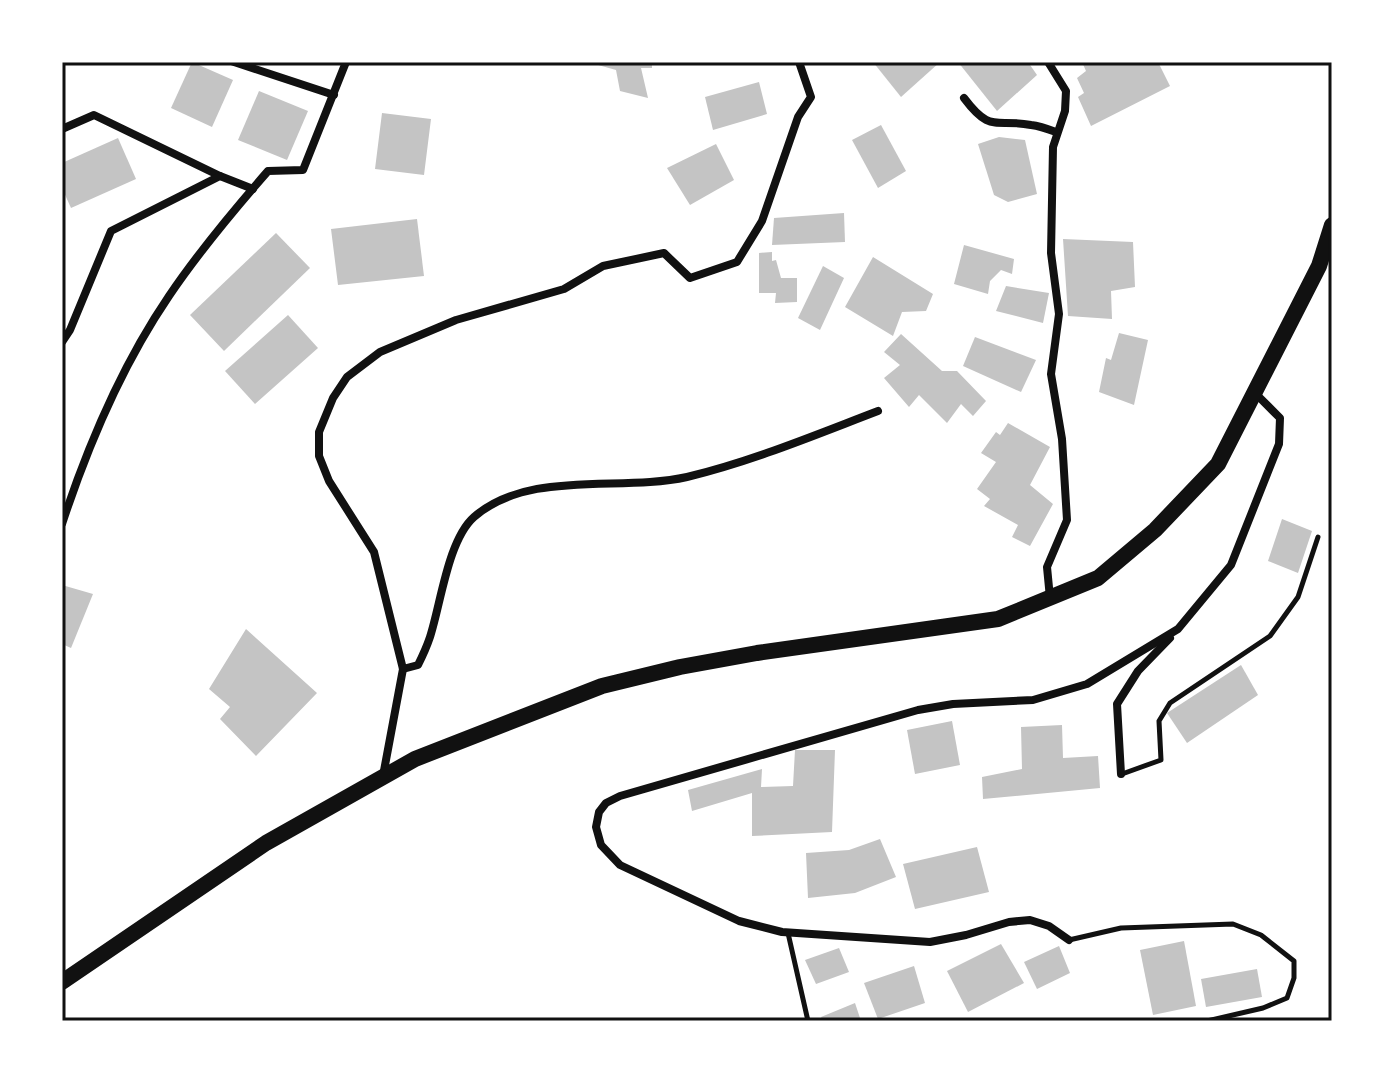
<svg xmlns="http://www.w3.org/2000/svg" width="1394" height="1083" viewBox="0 0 1394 1083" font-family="Karla,sans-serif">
<rect width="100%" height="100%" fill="#fff"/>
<!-- building -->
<g fill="#c4c4c4">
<polygon points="192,62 233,80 212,127 171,108"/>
<polygon points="652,62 652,68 641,68 648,98 620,91 616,70 591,63"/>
<polygon points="873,62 940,62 901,97"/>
<polygon points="958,62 1028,62 1037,75 997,111"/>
<polygon points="1082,62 1158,62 1170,86 1091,126 1078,97 1084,93 1077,78 1086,71"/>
<polygon points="759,82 767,114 713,130 705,97"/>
<polygon points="259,91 308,111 287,160 238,140"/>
<polygon points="382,113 431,119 424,175 375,169"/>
<polygon points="881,125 906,171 878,188 852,140"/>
<polygon points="999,137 1025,140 1037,194 1008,202 994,195 978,144"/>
<polygon points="118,138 136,179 71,208 62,188 62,163"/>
<polygon points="716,144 734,180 690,205 667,168"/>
<polygon points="844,213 845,242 772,245 774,218"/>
<polygon points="417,219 424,276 338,285 331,229"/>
<polygon points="276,233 310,268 224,351 190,315"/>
<polygon points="1063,239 1133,242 1135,287 1111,291 1112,319 1068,316"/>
<polygon points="964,245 1014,259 1012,274 1001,270 990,281 988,294 954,284"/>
<polygon points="772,252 772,261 776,260 781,278 797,278 797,302 775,303 776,293 759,293 759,253"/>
<polygon points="873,257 933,294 926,311 902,312 893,336 845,307"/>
<polygon points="823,266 844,278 820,330 798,318"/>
<polygon points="1006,286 1049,293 1043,323 996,311"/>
<polygon points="288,315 318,348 255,404 225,371"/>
<polygon points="1119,333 1148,340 1134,405 1099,392 1106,358 1111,360"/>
<polygon points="901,334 942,371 957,371 986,401 973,416 961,404 947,423 919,395 909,407 884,378 900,365 884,352"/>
<polygon points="975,337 1036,360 1021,392 963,366"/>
<polygon points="1008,423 1050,447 1030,485 1053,504 1030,546 1012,537 1018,525 984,506 990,499 977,489 996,462 981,453 996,432 1000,435"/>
<polygon points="1282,519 1312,531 1298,573 1268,561"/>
<polygon points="62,585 93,594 71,648 62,644"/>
<polygon points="246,629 317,693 256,756 220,719 230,707 209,689"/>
<polygon points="1241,665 1258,695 1187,743 1167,713"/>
<polygon points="952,721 960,765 915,774 907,730"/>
<polygon points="1062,725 1063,758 1098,756 1100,788 983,799 982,777 1022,769 1021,727"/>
<polygon points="795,750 835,750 832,832 752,836 752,793 692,811 688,790 762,769 761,787 793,786"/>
<polygon points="880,839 896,877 855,893 808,898 806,853 849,850"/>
<polygon points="977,847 989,892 915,909 903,864"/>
<polygon points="1184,941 1196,1006 1153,1015 1140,950"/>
<polygon points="1001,944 1024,983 968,1012 947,971"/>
<polygon points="1059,946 1070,973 1037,989 1024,962"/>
<polygon points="839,948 849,972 816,984 805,960"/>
<polygon points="914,966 925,1003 878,1019 864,983"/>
<polygon points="1257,969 1262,997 1206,1007 1201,979"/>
<polygon points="855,1003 861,1021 823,1021 821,1017"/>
</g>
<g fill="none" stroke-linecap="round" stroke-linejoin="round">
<!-- service -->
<g stroke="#111" stroke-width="5">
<polyline points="1122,774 1161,760 1159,721 1170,703 1270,636 1298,597 1318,537"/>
<polyline points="788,933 808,1021"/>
<polyline points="1069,940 1121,928 1233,924 1261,935 1294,961 1294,978 1287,998 1263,1008 1207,1021"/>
</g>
<!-- minor -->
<g stroke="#111" stroke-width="8">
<polyline points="234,62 334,95"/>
<polyline points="1048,62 1066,91 1065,111 1053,147 1051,253 1059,314 1051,374 1062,439 1067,520 1047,567 1050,598"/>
<path d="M964,98C991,134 995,118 1031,125C1040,126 1048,129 1056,132"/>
<polyline points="62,129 94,115 220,176"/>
<polyline points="62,342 70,330 111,231 220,176 253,189"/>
<path d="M62,524C88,445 122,365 169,296C198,253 233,211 268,171L303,170L346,62"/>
<path d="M403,669L418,665C423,655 427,646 430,637C441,603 448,540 474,517C529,469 620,492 687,477C753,461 815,435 878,411"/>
<polyline points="1121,774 1117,704 1138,671 1170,638"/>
<polyline points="383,776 403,669 374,552 329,481 319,456 319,432 333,398 347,377 380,352 456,320 564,289 603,266 664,253 690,278 737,262 762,221 798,117 811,97 799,62"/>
<polyline points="1069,940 1049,926 1030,920 1009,922 966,935 930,942 782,932 739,921 620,865 601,845 596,827 599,812 606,803 620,796 918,710 953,704 1033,700 1087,684 1178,629 1231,565 1279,444 1280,418 1255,393"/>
</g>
<!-- secondary -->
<polyline stroke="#111" stroke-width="16" points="62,982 266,843 415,759 602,686 680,667 757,653 998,619 1098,578 1155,530 1218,464 1319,266 1332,225"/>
</g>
<!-- border -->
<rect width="1394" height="1083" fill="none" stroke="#ffffff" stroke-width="128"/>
<rect x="64" y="64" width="1266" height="955" fill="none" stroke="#111" stroke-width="3"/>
</svg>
